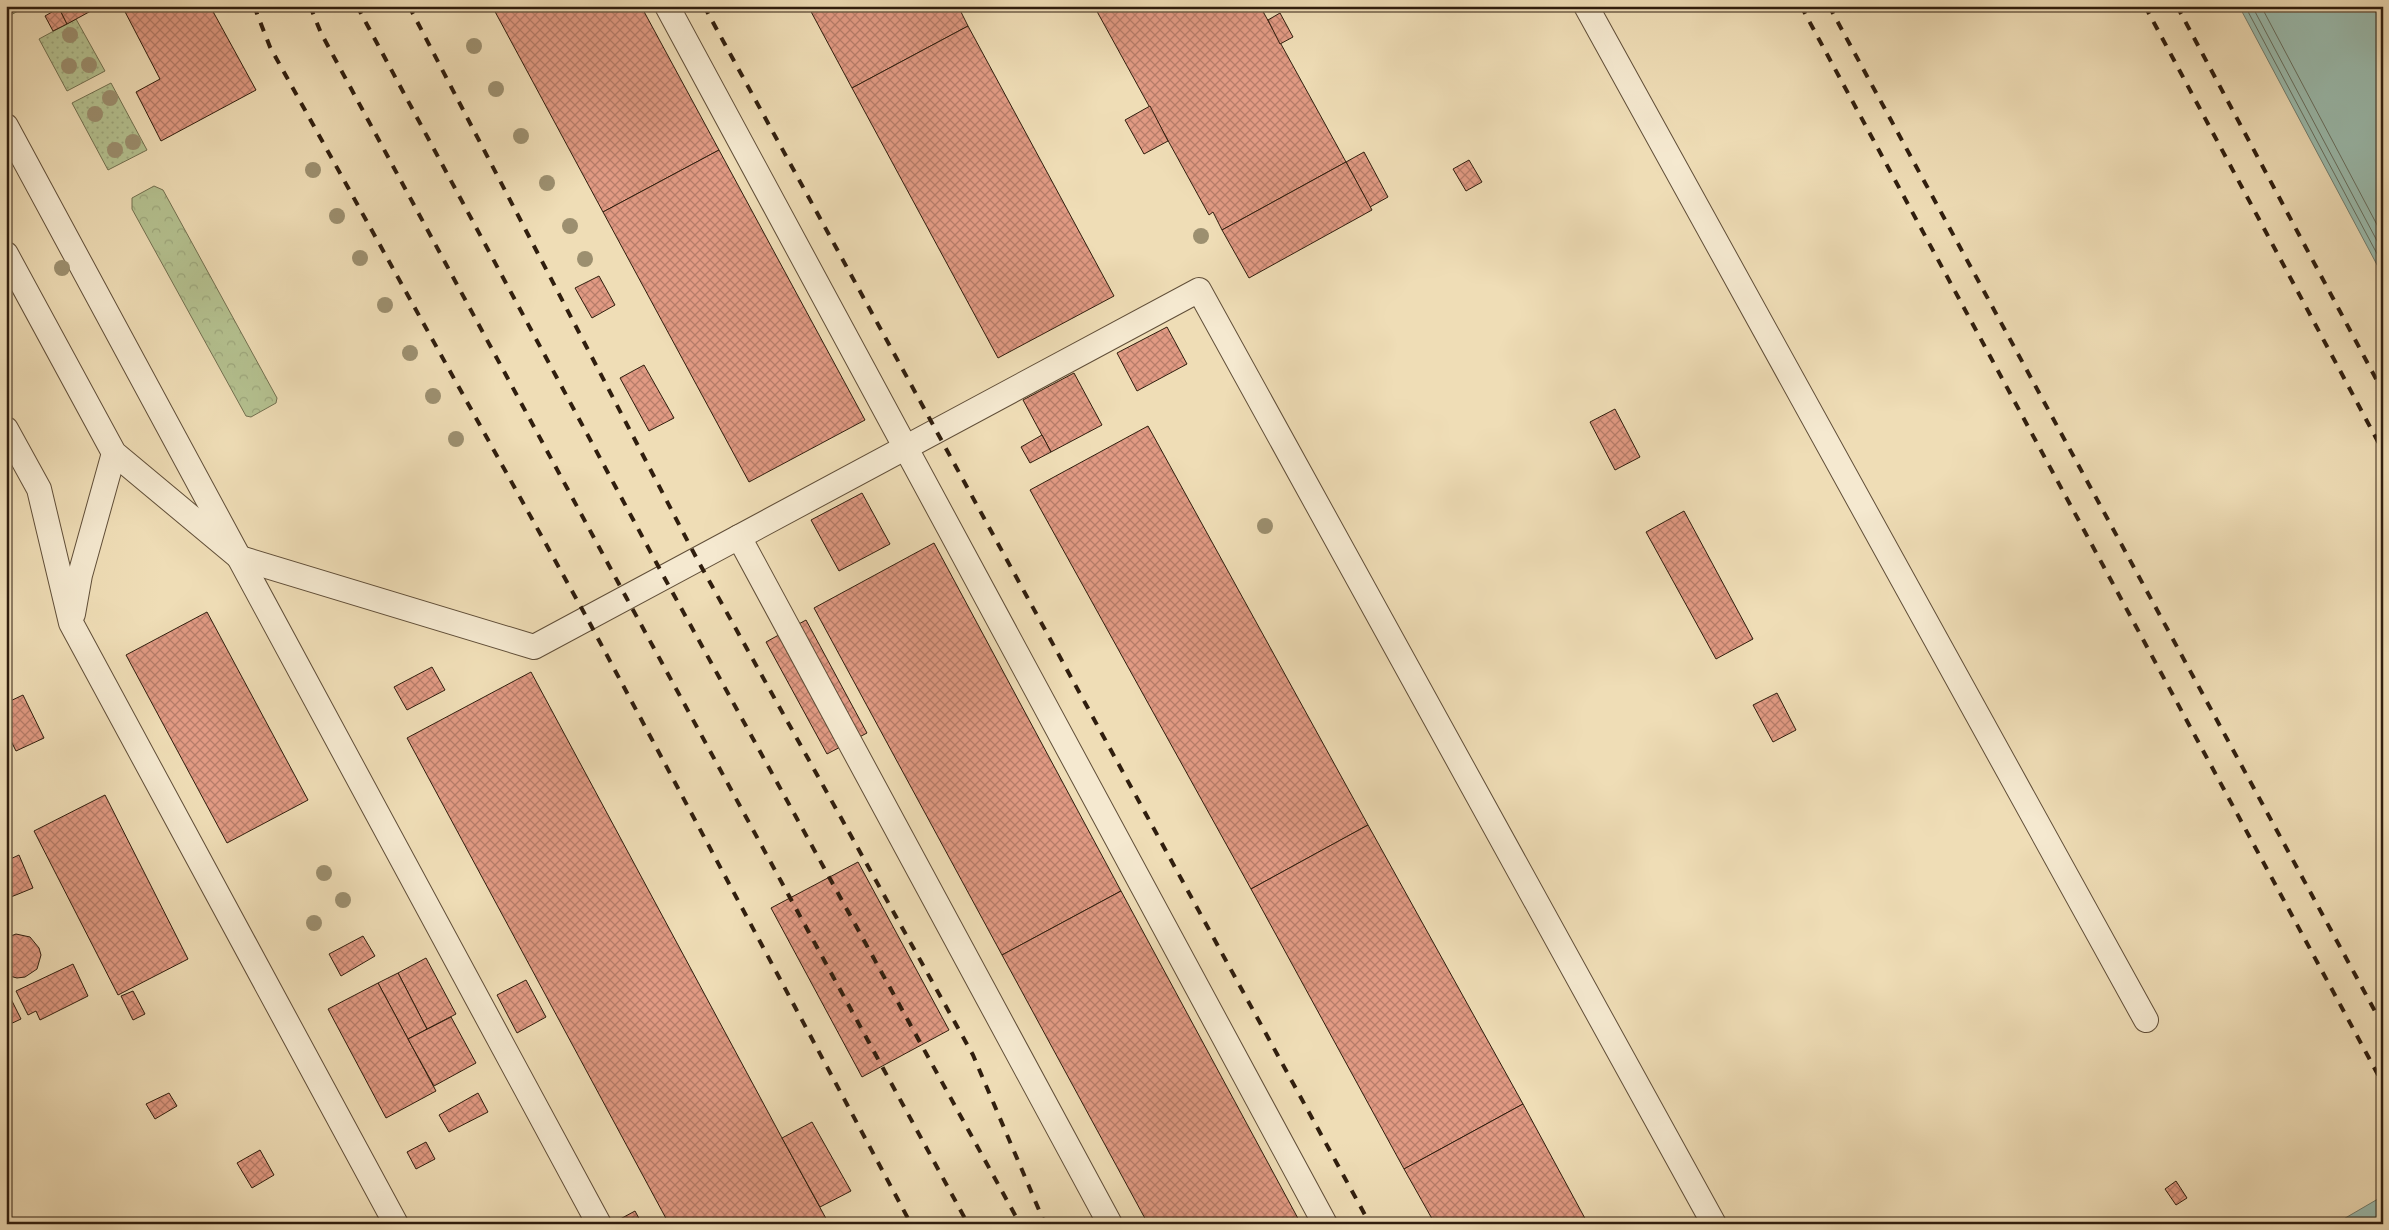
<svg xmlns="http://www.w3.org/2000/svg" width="2389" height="1230" viewBox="0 0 2389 1230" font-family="Vollkorn,serif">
<defs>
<pattern id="grass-dots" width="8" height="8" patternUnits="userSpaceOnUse" patternTransform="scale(1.25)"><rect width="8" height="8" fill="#b5c291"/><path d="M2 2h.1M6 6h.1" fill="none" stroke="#9ca67c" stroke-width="1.8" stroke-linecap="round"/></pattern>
<pattern id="forest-crowns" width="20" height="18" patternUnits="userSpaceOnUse" patternTransform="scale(1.25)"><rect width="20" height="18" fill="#b5c291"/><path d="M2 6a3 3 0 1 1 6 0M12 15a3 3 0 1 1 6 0" fill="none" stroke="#9ca67c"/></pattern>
<pattern id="building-cross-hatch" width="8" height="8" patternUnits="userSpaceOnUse" patternTransform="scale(1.25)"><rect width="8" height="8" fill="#e19a83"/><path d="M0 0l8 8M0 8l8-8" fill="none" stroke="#b77d6a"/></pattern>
</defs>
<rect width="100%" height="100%" fill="#efddb6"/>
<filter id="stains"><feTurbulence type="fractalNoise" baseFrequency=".004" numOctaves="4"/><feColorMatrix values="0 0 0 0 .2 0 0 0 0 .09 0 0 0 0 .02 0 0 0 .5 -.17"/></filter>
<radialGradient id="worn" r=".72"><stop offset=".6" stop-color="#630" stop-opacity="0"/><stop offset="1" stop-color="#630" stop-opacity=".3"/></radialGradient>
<!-- grass -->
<g fill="url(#grass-dots)" stroke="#727050">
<polygon points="6,6 27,6 9,16"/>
<polygon points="76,19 105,71 67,91 39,39"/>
<polygon points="111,83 147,150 108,170 72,103"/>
</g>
<!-- forest -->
<polygon fill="url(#forest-crowns)" stroke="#727050" points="154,186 163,190 277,398 276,403 251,417 246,416 132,209 132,198"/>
<!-- water -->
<g fill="#9abcaf" stroke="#707d6f">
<polygon points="2239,6 2383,6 2383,276"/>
<polygon points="2383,1196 2383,1224 2335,1224"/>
</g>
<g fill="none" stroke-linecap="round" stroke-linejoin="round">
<!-- shore -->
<g stroke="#656d5e" stroke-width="1">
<polyline points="2245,6 2383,265"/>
<polyline points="2252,6 2383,252"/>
<polyline points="2261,6 2383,236"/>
</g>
</g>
<!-- building -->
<g fill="url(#building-cross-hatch)" stroke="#301e0e">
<polygon points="48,6 58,6 67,24 53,31 45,16 52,12"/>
<polygon points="58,6 100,6 67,24"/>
<polygon points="122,6 210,6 256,90 161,141 136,92 160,79"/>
<polygon points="492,6 641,6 719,150 603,212"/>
<polygon points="808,6 958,6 968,26 852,88"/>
<polygon points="1094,6 1260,6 1346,162 1222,230 1213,212 1209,215"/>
<polygon points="1280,13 1293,37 1280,44 1268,20"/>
<polygon points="968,26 1114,296 998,358 852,88"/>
<polygon points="1150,106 1168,141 1144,154 1125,120"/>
<polygon points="719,150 865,420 749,482 603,212"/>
<polygon points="1364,152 1388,197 1370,207 1346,162"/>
<polygon points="1469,160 1482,182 1466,191 1453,169"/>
<polygon points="1346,162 1372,210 1249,278 1222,230"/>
<polygon points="599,276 615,305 592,318 575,288"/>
<polygon points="1167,327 1187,364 1137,391 1117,353"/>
<polygon points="644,365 674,418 649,431 620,378"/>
<polygon points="1074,373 1102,425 1051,452 1023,400"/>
<polygon points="1615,409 1640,457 1615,470 1590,422"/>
<polygon points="1148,426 1368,825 1251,889 1030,490"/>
<polygon points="1042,435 1051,452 1030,463 1021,447"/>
<polygon points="862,493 890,544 839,571 811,520"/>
<polygon points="1684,511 1753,639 1716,659 1646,532"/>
<polygon points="934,543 1121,891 1002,955 814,608"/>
<polygon points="207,612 308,800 227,843 126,655"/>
<polygon points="806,620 867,733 827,754 766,642"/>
<polygon points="432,667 445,690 407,710 394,687"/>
<polygon points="531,672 782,1138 829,1224 669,1224 407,738"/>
<polygon points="1777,693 1796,730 1773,742 1753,705"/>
<polygon points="23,695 44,738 16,751 6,731 6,703"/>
<polygon points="105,795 188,959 118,995 34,831"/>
<polygon points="1368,825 1523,1104 1404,1169 1251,889"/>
<polygon points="19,855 33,888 6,899 6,861"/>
<polygon points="858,862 949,1030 862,1077 771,908"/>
<polygon points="1121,891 1301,1224 1148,1224 1002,955"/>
<polygon points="16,934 30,937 39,948 41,955 37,969 25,977 17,978 6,975 6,938"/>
<polygon points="363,936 375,956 341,976 329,954"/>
<polygon points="426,958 456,1014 427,1029 398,973"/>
<polygon points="73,964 88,996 40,1020 36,1011 28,1015 16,991"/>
<polygon points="398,973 427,1029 408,1039 378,983"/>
<polygon points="526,980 546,1017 517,1033 497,995"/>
<polygon points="378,983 436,1091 386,1118 328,1009"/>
<polygon points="6,989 21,1019 6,1026"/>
<polygon points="133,991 145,1014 133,1020 121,996"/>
<polygon points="451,1017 476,1063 434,1086 408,1039"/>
<polygon points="169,1093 177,1106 155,1119 146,1104"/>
<polygon points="478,1093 488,1112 449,1132 439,1115"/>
<polygon points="1523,1104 1588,1224 1435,1224 1404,1169"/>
<polygon points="812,1122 851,1191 820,1207 782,1138"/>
<polygon points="426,1142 435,1159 416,1169 407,1152"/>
<polygon points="260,1150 274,1175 252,1188 237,1163"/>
<polygon points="2176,1181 2187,1198 2176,1205 2165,1189"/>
<polygon points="635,1211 642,1224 611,1224"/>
</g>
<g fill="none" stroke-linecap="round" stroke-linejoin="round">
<!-- lane casing -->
<g stroke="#604e38" stroke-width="26">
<g id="lane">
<polyline points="667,6 1325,1224"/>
<polyline points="1586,6 2146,1020"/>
<polyline points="6,126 599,1224"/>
<polyline points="6,254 114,453 240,558 534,647 1199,290 1714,1224"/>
<polyline points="6,429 39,489 71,623 396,1224"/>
<polyline points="739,537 1110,1224"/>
<polyline points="73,614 80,575 114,453"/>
</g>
</g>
<!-- lane -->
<use href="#lane" stroke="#f5e9d0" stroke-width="24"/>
<!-- rail -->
<g stroke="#301e0e" stroke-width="4" stroke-dasharray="9 9" stroke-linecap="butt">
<polyline points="254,6 270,47 587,618 911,1224"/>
<polyline points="310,6 321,33 626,597 968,1224"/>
<polyline points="357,6 664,577 1020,1224"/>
<polyline points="409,6 697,559 973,1055 1045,1224"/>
<polyline points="704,6 1370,1224"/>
<polyline points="1801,6 2383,1084"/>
<polyline points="1829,6 2383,1026"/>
<polyline points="2145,6 2383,451"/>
<polyline points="2177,6 2383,392"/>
</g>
</g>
<!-- trees -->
<g fill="#9c8f6f">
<circle cx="70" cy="35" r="8"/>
<circle cx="474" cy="46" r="8"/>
<circle cx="89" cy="65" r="8"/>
<circle cx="69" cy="66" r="8"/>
<circle cx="496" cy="89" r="8"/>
<circle cx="110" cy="98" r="8"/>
<circle cx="95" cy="114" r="8"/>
<circle cx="521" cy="136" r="8"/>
<circle cx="133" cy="142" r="8"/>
<circle cx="115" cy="150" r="8"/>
<circle cx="313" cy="170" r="8"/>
<circle cx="547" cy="183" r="8"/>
<circle cx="337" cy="216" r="8"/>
<circle cx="570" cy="226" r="8"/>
<circle cx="1201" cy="236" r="8"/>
<circle cx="360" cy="258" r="8"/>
<circle cx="585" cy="259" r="8"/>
<circle cx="62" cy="268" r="8"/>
<circle cx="385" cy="305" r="8"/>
<circle cx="410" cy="353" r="8"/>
<circle cx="433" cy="396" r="8"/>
<circle cx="456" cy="439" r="8"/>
<circle cx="1265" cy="526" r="8"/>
<circle cx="324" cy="873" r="8"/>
<circle cx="343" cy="900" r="8"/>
<circle cx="314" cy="923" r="8"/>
</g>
<!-- margin -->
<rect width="2389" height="1230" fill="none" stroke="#efddb6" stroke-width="25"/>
<rect x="8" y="8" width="2374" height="1215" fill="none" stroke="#301e0e" stroke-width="2.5"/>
<rect x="12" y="12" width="2364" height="1205" fill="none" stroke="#301e0e"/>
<rect width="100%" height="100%" filter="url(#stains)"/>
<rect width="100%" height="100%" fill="url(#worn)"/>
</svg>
